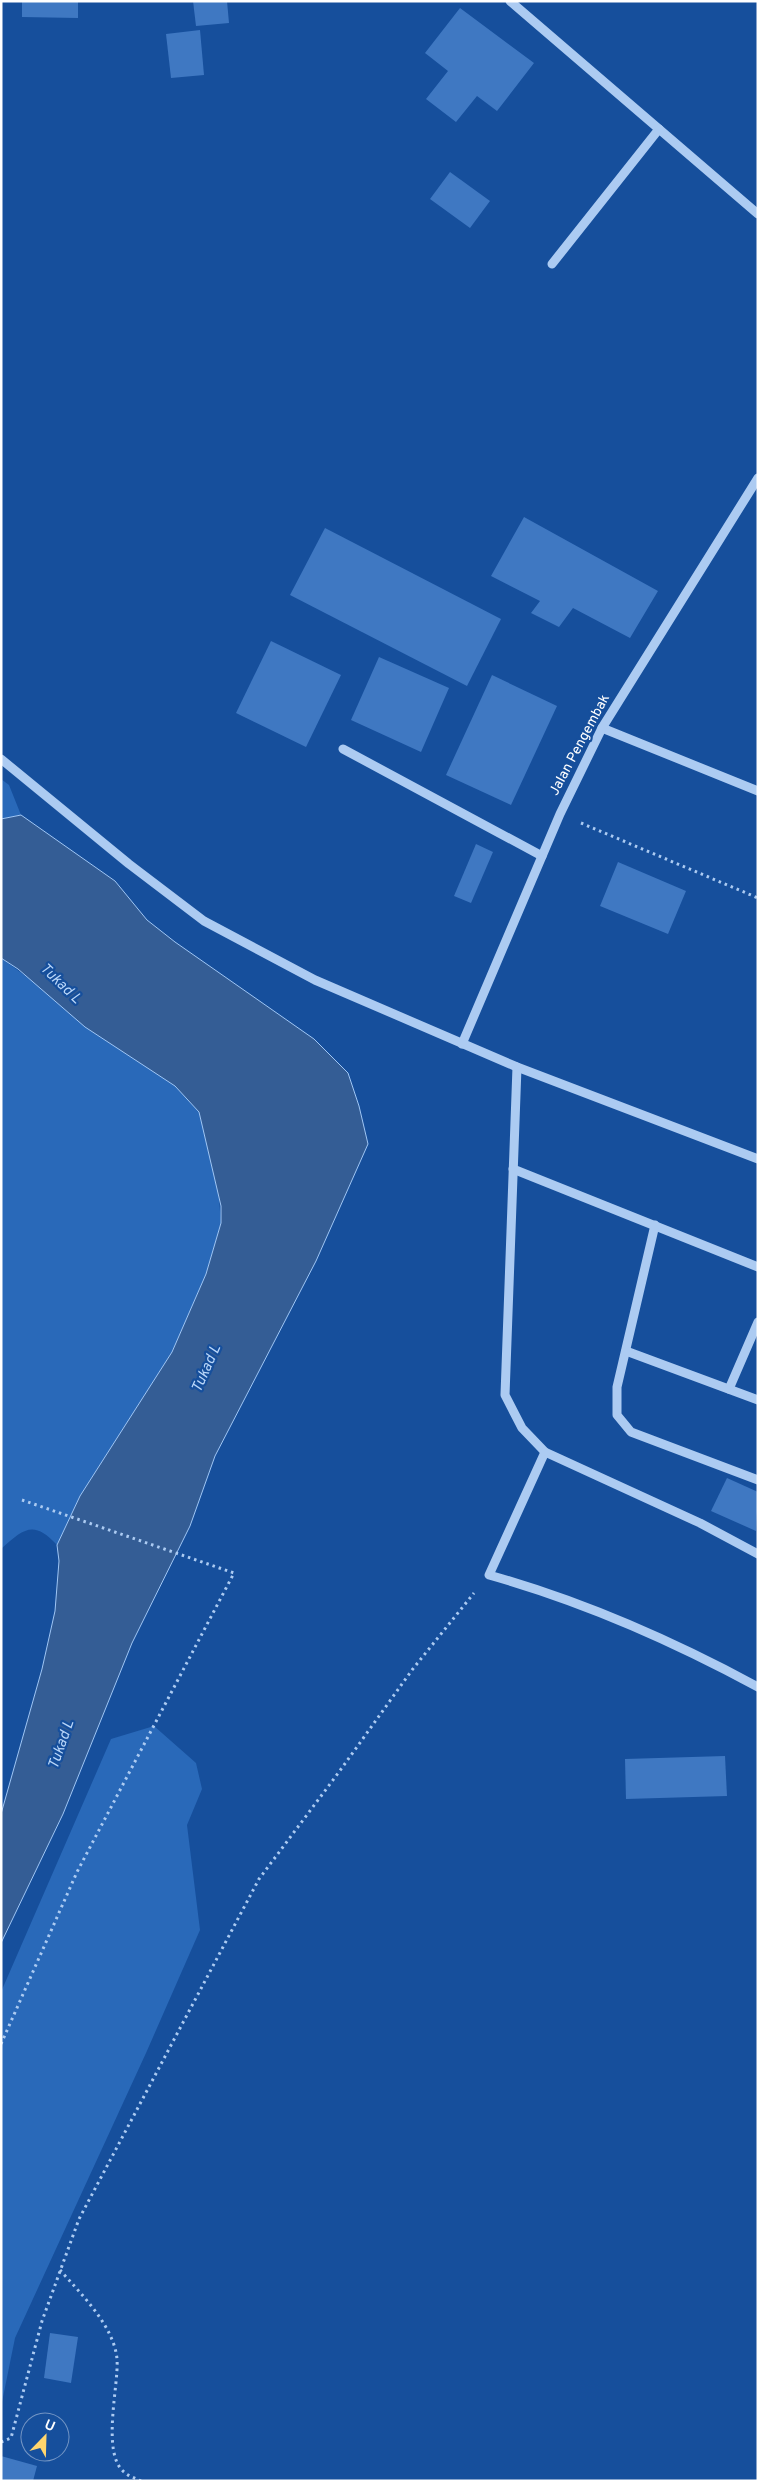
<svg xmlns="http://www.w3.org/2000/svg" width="759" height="2482" viewBox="0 0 759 2482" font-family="Overpass,sans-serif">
<rect width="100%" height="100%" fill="#164f9c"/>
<!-- green -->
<g fill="#2969b9">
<polygon points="1,779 9,785 21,815 1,819"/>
<path d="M1,958L175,1086L199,1112L218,1187L221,1223L206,1274L172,1352L80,1496L57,1545C34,1520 24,1528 1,1549Z"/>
<polygon points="154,1726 196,1763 202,1789 187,1825 200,1930 146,2053 15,2338 1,2407 1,1992 111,1739"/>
</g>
<!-- water -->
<polygon fill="#345d95" stroke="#9fc6f5" points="21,815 115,881 147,920 175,942 314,1039 348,1073 359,1106 368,1144 316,1261 215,1456 190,1526 132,1643 63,1814 1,1943 1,1814 42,1669 55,1611 59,1561 57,1545 80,1496 172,1352 206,1274 221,1223 221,1206 199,1112 175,1086 85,1027 18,969 1,958 1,819"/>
<!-- building -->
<g fill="#3f78c2">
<polygon points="22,1 78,1 78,18 22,17"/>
<polygon points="193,1 227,1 229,23 196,26"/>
<polygon points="460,8 534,63 497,111 477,96 456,122 426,99 448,71 425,53"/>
<polygon points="200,30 204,75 171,78 166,34"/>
<polygon points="450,172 490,201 470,228 430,199"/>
<polygon points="524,517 658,591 630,638 573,608 559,627 531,613 540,601 491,576"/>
<polygon points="325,528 501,619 467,686 290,595"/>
<polygon points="271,641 341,675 306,747 236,713"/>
<polygon points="379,657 449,688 421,752 351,720"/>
<polygon points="492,675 557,706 511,805 446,775"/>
<polygon points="476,844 493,852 471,903 454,896"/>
<polygon points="618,862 686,891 668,934 600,906"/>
<polygon points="727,1478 758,1492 756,1531 711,1511"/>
<polygon points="725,1756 727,1796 626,1799 625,1759"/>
<polygon points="50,2333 78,2337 71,2383 44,2378"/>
<polygon points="1,2456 37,2466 33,2481 1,2481"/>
</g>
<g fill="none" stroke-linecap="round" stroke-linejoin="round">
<!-- path -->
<g stroke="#accbf2" stroke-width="3" stroke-dasharray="2.5 4" stroke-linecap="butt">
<polyline points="581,823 758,898"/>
<polyline points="1,2044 77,1872 234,1573 22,1500"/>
<path d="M60,2270C81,2294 114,2326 117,2359C119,2385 101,2453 124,2472C128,2476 135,2478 141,2481"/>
<polyline points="1,2442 11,2438 42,2321 79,2219 259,1879 339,1772 412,1670 474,1593"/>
</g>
<!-- minor -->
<g stroke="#accbf2" stroke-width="9">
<polyline points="510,1 758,214"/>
<polyline points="552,264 659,129"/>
<polyline points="602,728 758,791"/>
<polyline points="343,749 542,856"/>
<polyline points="1,759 129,864 204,921 315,980 517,1067 758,1159"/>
<polyline points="462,1044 560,814 602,728 758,478"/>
<polyline points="517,1067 505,1395 522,1428 545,1452 700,1523 758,1554"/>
<polyline points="513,1169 758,1267"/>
<polyline points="655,1225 617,1387 617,1415 631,1432 758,1480"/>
<polyline points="626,1351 758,1400"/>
<polyline points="729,1389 758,1322"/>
<path d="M545,1452L489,1575C582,1601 673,1641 758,1687"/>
</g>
</g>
<g text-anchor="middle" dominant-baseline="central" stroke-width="4.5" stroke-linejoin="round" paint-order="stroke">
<!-- street labels -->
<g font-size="14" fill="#fff" stroke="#164f9c">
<text transform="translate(580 745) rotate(-62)">Jalan Pengembak</text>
</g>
<!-- water labels -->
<g font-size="15" font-style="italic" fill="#b9d6f9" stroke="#164f9c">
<text transform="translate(60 984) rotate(44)">Tukad L</text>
<text transform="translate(207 1369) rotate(-66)">Tukad L</text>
<text transform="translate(62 1745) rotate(-71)">Tukad L</text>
</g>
</g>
<!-- border -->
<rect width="759" height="2482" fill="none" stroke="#ffffff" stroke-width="5"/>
<!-- north arrow -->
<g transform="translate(45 2437) rotate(23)"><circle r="24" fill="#164f9c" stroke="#7395c4"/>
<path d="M0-4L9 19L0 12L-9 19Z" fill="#ffd66e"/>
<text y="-8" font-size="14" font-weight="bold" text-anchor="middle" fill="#ffffff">U</text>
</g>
</svg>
